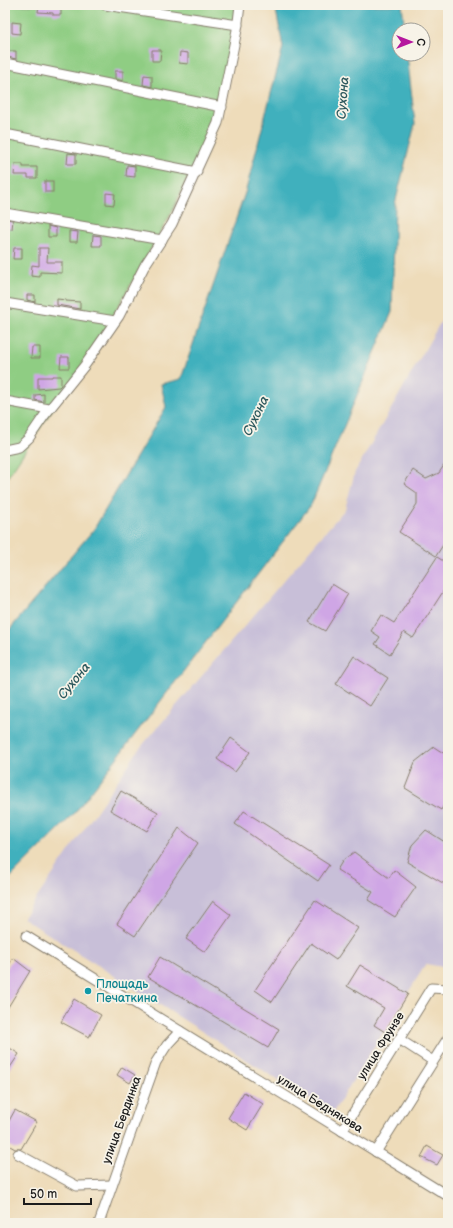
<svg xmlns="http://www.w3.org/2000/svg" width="453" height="1228" viewBox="0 0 453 1228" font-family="'Balsamiq Sans',sans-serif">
<rect width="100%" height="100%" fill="#f7f3e8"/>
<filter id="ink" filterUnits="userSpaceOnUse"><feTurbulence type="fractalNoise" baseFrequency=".025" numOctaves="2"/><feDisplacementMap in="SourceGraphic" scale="8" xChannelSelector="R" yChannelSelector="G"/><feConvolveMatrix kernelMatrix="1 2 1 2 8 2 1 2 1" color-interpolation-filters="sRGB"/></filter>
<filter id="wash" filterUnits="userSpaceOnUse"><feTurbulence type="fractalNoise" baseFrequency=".012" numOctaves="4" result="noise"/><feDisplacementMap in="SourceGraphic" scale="16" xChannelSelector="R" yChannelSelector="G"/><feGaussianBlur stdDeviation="0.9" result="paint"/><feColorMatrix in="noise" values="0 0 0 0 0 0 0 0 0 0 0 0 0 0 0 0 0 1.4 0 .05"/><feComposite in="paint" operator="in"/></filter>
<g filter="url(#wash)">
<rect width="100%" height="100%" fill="#eedcba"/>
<!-- industrial -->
<polygon fill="#c8bfd8" points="448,309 448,968 426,964 332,1114 23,918 140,748 345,509 355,472"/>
<!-- green -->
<polygon fill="#8fcd83" stroke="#567450" points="5,5 236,5 234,27 218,112 172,212 99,340 5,481"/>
<!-- water -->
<polygon fill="#41b0bd" stroke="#2e666c" points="275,5 402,5 405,30 399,30 399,54 407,54 415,124 395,204 392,312 311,505 74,814 5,883 5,635 94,529 166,407 161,384 181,379 246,190 283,47"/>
<g id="blocks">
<!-- building -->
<g fill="#cfa6e5">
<polygon points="39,5 61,5 61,15 53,15 53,13 38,12"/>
<polygon points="12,22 21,23 20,34 12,33"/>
<polygon points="152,50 161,50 160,61 152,61"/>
<polygon points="7,51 16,51 16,59 7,57"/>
<polygon points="180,52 188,53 188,64 179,63"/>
<polygon points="115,71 123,71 123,81 115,79"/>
<polygon points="144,75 152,76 152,87 143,85"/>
<polygon points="68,153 76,154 76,164 67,164"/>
<polygon points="15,164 23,164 23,167 37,167 37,178 28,178 28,175 14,175"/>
<polygon points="127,165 135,166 135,177 126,176"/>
<rect x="45" y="181" width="8" height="11"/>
<polygon points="106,193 115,194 114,205 106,204"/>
<polygon points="5,219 13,220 12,229 5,228"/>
<polygon points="48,226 56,228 56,237 48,237"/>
<polygon points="69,231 78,232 77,242 69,242"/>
<polygon points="93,235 101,236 101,246 92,246"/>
<polygon points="14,248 22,248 22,259 13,259"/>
<polygon points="39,248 48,248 47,262 62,262 62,273 40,272 40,277 31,276 32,265 39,266"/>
<polygon points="27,295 35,295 35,302 27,300"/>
<polygon points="57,299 66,300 66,301 80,302 80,309 57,305"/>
<polygon points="32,347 40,347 40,358 31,358"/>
<polygon points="61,357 69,357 69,368 60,368"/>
<polygon points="52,376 61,376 61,385 59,387 38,389 38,377 52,377"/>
<polygon points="44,394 44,402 35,400 35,395"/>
<polygon points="448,459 448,537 436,556 399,532 417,504 417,493 404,484 413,470 426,479 439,473"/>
<polygon points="437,557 448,564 448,584 413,638 404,632 390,654 375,644 380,637 371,631 381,615 394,623"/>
<polygon points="332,584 348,594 325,631 309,622"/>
<polygon points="354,656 388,678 370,706 336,684"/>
<polygon points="231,738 250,752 235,772 217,759"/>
<polygon points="434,747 448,756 448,798 441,810 405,788 415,762"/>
<polygon points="121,791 158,812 147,831 110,810"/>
<polygon points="244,811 329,865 318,881 235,824"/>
<polygon points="179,828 198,843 135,936 117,924"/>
<polygon points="426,830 448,844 448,886 407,862 412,845"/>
<polygon points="354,852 389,878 394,870 416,887 395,917 368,900 373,892 337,870 343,860"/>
<polygon points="315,900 358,928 336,960 311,943 272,1002 255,990"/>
<polygon points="213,901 231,915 205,952 186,939"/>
<polygon points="160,957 279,1029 268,1048 148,977"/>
<polygon points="13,958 30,971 5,1012 5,971"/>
<polygon points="360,965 408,994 385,1032 374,1025 384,1008 347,986"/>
<polygon points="74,999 101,1015 89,1037 61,1022"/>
<polygon points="5,1045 19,1054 5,1075"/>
<polygon points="122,1067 135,1075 130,1083 117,1075"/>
<polygon points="244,1092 263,1104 247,1130 228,1118"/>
<polygon points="15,1110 37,1122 21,1149 15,1149 5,1143 5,1128"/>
<polygon points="427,1146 443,1155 437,1165 421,1157"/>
</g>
</g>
</g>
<g filter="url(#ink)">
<use href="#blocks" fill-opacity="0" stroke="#857c6b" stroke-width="1"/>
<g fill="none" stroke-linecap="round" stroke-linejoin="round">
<!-- minor casing -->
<g stroke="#857c6b" stroke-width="11">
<g id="minor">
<polyline points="105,5 238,25"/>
<polyline points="5,63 222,107"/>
<polyline points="5,134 197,172"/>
<polyline points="5,213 162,240"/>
<polyline points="5,303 115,321"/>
<polyline points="5,401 49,409"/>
<polyline points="5,450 19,447 29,438 44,416 85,365 119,316 145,265 172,224 218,123 237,30 240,5"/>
<polyline points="26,936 448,1196"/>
<polyline points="399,1039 433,1061"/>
<polyline points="342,1131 431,988 448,989"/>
<polyline points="376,1152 448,1038"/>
<polyline points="18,1154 77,1186 112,1185"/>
<polyline points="99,1223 156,1062 167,1045 180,1031"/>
</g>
</g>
<!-- minor -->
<use href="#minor" stroke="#fff" stroke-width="9"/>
</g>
</g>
<!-- markers -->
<circle fill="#0f9aa8" stroke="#f7f3e8" stroke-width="1.5" cx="88" cy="991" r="4"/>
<g text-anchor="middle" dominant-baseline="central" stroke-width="3.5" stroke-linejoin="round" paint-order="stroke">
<!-- culture labels -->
<g font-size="12" fill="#0d838f" stroke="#f7f3e8" text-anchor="start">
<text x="96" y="984">Площадь<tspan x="96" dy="14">Печаткина</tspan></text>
</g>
<!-- street labels -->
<g font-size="12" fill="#1c1c1c" stroke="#f7f3e8">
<text transform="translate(381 1046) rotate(-58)">улица Фрунзе</text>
<text transform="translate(320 1104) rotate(32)">улица Беднякова</text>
<text transform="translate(122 1120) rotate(-70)">улица Бердинка</text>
</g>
<!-- water labels -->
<g font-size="13" font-style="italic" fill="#2b575c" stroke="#f7f3e8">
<text transform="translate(343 98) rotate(-86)">Сухона</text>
<text transform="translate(256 416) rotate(-64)">Сухона</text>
<text transform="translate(74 681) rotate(-51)">Сухона</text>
</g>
</g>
<!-- margin -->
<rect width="453" height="1228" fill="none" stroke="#f7f3e8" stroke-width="20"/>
<!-- north arrow -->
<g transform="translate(411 42) rotate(90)"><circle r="19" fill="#f7f3e8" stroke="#9f9d96"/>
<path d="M0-3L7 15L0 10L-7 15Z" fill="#b5179e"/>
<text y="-6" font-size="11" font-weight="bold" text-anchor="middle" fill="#1c1c1c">С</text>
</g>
<!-- scale -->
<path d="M24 1198v6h67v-6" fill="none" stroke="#1c1c1c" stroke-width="2"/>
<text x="30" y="1198" font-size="12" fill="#1c1c1c" stroke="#f7f3e8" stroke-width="3" paint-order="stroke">50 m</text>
</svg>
